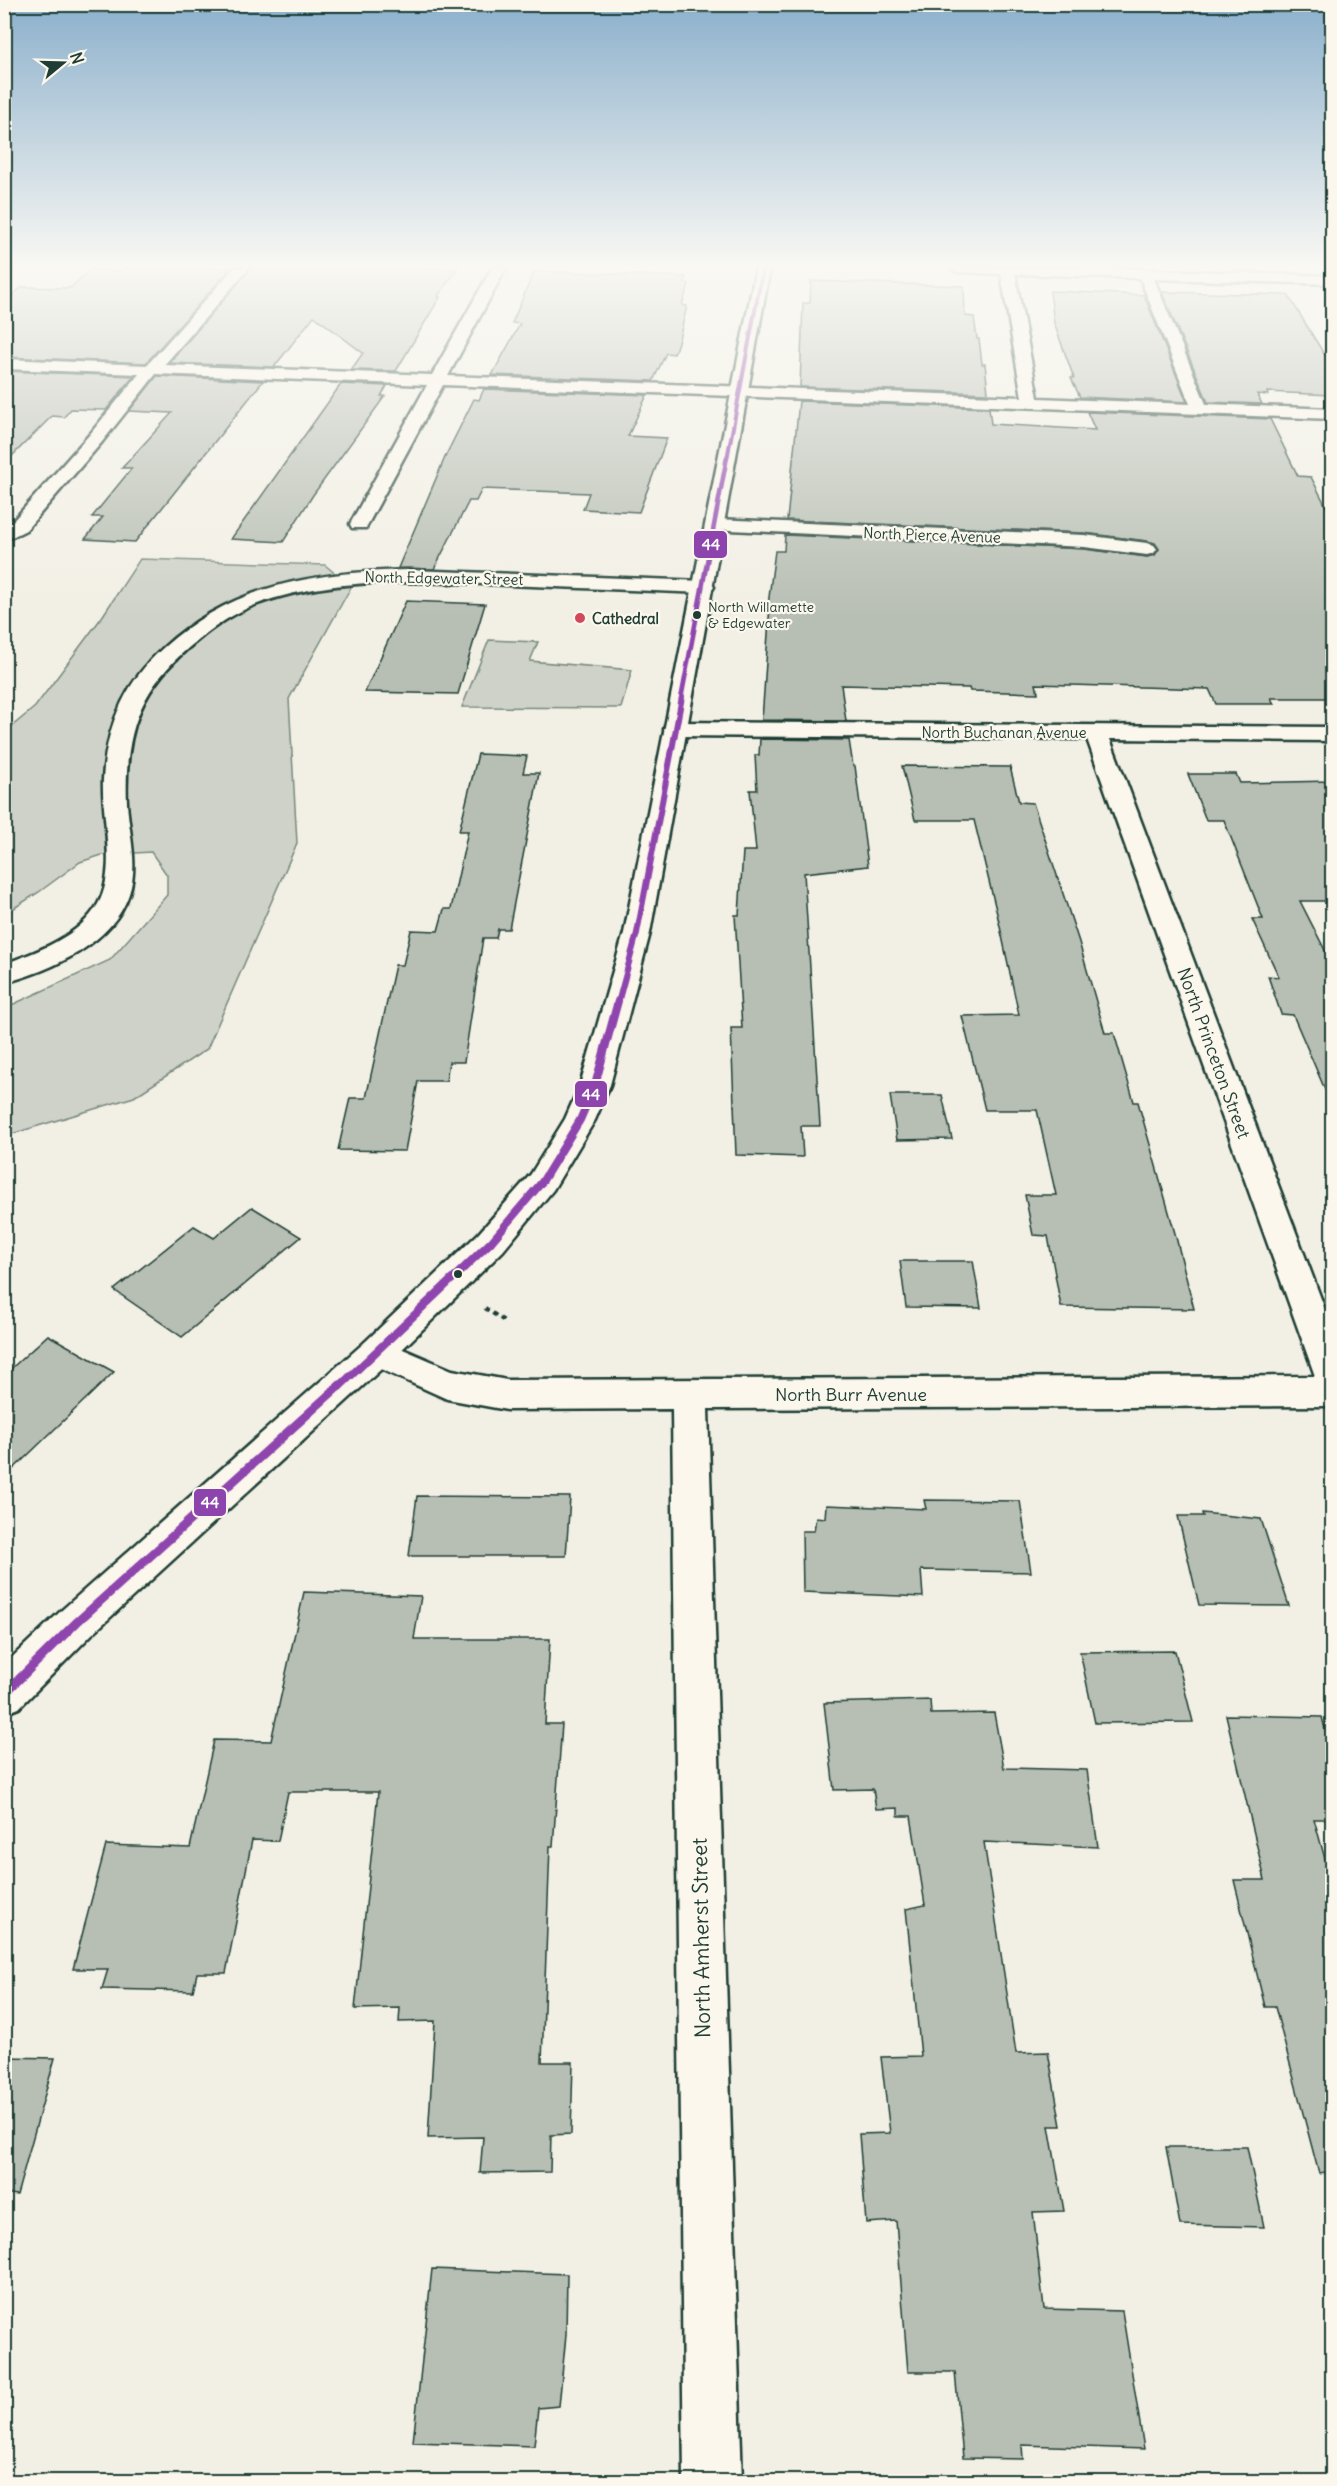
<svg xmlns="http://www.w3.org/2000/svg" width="1337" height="2486" viewBox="0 0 1337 2486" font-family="Delius,sans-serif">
<rect width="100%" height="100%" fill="#f2f0e5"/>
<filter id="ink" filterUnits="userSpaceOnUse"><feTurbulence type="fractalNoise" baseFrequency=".0167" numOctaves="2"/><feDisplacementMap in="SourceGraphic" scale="12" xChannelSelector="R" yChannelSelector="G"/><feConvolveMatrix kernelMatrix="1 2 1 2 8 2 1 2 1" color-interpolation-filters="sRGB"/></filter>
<g filter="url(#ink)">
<!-- green -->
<g fill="#cfd2c8" stroke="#77887e" stroke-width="1.5">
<polygon points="140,559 325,565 351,587 289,699 297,843 207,1049 134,1097 5,1136 5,1008 110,960 167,895 167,875 151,852 102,855 80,862 39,892 5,914 5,732 35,707 102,617"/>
<polygon points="489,640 538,642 530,661 632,670 621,708 462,707"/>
</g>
<!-- building -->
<g fill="#b7beb3" stroke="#1f3d34" stroke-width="1.5">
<polygon points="124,268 231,268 146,363 4,357 4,302 22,287 70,288 90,270 122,271"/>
<polygon points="251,268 458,268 438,296 440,297 396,371 351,370 363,353 314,316 274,367 169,363"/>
<polygon points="542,271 686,277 684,283 689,284 682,305 687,306 679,339 674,354 666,353 653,381 492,375 520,324 512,323 534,272"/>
<polygon points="811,281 964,286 965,316 974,317 977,339 979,339 982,364 985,364 988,393 800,387 803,303 810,303"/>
<polygon points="1050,291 1144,295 1187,402 1080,397 1071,378 1074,378 1054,323"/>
<polygon points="1162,292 1288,295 1332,367 1332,395 1267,392 1268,395 1257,394 1262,404 1208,402"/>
<polygon points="4,371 134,376 106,410 71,409 64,417 52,416 4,464"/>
<polygon points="157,376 263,381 135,542 85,539 103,517 92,517 132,468 122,468 172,413 129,411"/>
<polygon points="341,384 387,386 381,396 385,396 313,495 283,542 231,539"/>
<polygon points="484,389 647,395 628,436 667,438 639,512 583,509 589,493 482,489 476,501 469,501 434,569 398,568 446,455 474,399 479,400"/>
<polygon points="799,401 989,408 991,424 1095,430 1087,412 1270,419 1298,476 1311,477 1332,518 1332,698 1271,698 1274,704 1216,704 1209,689 1036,684 1038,693 970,691 969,688 841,685 846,721 762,720 770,605 768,605 775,551 784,551 785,535 1084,549 1147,557 1155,555 1159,549 1155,543 1147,541 1084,533 787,520"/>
<polygon points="406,601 485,604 458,694 365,692"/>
<polygon points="760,739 849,740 853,766 855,766 868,866 804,873 820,1126 801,1126 803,1157 736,1155 731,1028 742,1028 735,915 739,915 743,851 756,851 750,790 757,790 755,755 759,755"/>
<polygon points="478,754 527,756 523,773 539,773 509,929 498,929 496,938 483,938 464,1062 449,1062 446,1081 418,1081 405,1151 338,1150 350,1098 366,1098 395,965 403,965 411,930 438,931 444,909 451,909 468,831 459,831"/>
<polygon points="902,766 1010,767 1019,802 1033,803 1079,942 1105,1033 1114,1033 1134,1102 1138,1102 1176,1237 1194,1309 1061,1307 1048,1236 1033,1235 1025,1195 1056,1195 1037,1110 985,1110 962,1016 1019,1015 999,922 974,820 915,820"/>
<polygon points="1188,774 1236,774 1240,783 1332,781 1332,901 1300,901 1332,964 1332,1106 1293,1015 1281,1014 1268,976 1279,977 1252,919 1263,919 1224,820 1206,820"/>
<polygon points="890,1095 942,1095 952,1139 897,1140"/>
<polygon points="252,1207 301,1237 182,1337 114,1290 194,1226 214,1238"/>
<polygon points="900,1261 973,1261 981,1308 906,1307"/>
<polygon points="48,1335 114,1372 4,1478 4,1375"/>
<polygon points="417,1496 570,1497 566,1556 409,1556"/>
<polygon points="924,1500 1020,1501 1031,1572 921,1570 923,1597 803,1592 802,1531 814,1531 816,1517 825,1518 826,1505 926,1509"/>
<polygon points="1202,1513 1261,1519 1289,1606 1199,1605 1178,1516 1203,1516"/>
<polygon points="304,1592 421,1596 414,1639 550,1639 545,1724 562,1724 553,1846 550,1846 542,2062 573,2062 571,2134 551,2135 550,2172 480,2173 483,2137 428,2138 435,2021 399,2022 400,2008 355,2009 378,1792 288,1792 278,1841 252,1840 226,1973 197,1973 193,1991 102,1989 108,1969 73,1969 106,1845 190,1848 214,1740 271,1741"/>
<polygon points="1175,1651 1193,1722 1095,1723 1080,1652"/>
<polygon points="930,1700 931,1714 994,1713 1004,1768 1087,1770 1098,1847 984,1842 1016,2053 1048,2052 1061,2126 1049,2126 1064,2211 1033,2212 1044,2309 1122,2311 1144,2449 1022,2445 1023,2459 963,2458 955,2372 908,2372 896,2221 866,2223 859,2134 890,2133 881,2057 921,2056 906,1909 925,1905 911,1816 898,1816 898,1808 876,1809 873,1789 834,1790 824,1703"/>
<polygon points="1226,1715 1322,1717 1332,1756 1332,1819 1314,1819 1332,1884 1332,2172 1319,2174 1275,2007 1265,2007 1234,1880 1265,1880"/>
<polygon points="4,2057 55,2058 17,2195 4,2193"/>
<polygon points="1166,2147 1247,2147 1264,2227 1180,2225"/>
<polygon points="432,2269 567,2274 566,2335 559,2406 538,2408 534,2446 413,2442"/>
</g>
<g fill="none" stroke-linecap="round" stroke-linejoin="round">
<!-- minor casing -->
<g stroke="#1f3d34" stroke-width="5">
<g id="minor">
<path d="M234,268H249L164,365L432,375L492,268H506L448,376L1022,397L1001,274L957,272L950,268H1104L1332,276V284L1154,279L1206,404L1332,409V419L443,385L368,524L366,528H352L350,524L427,385L156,374L102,442L26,530L4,541V527L12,522L90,434L139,374L4,369V359L147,365ZM1015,274L1140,278L1190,404L1038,398Z"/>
<polygon points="716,519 1084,535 1147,543 1154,545 1157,549 1154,553 1147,555 1084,547 709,529 707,525 709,521"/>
<path d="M409,570L704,581L711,583L714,587L711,591L704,593C638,590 573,588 507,585C424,582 335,575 255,605C234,613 215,626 198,640C140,686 124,731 127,803C129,833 139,865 129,894C112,944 52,970 4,983V964C37,952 80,936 98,904C118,868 101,818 103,779C106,726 125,682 164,647C233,584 318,572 409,570Z"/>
<polygon points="675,722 1332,727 1332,741 1110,739 1332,1328 1332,1406 708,1409 742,2482 684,2482 672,1409 507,1410 447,1399 365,1362 359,1352 365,1342 377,1338 452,1370 507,1380 1315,1376 1087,739 675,736 667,734 664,729 667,724"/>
</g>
</g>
<!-- major casing -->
<g stroke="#1f3d34" stroke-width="5">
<polygon id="major" points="756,268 770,268 650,933 610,1085 595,1120 553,1190 503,1251 389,1362 91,1635 19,1708 4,1714 4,1665 63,1609 365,1342 479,1233 531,1174 565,1119 580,1085 624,933"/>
</g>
<!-- path -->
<polyline stroke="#1f3d34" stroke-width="4" stroke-dasharray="4.5 4.5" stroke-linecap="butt" points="485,1308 504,1321"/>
<!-- minor -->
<use href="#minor" fill="#fbf7ec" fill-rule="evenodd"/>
<!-- major -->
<use href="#major" fill="#fbf7ec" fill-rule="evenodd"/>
<!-- bus-1-far4 casing -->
<g stroke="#fbf7ec" stroke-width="6">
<polyline id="bus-1-far4" points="727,459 763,268"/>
</g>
<!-- bus-1-far3 casing -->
<g stroke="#fbf7ec" stroke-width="8">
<polyline id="bus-1-far3" points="681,699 727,457"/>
</g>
<!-- bus-1-far2 casing -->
<g stroke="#fbf7ec" stroke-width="10">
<polyline id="bus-1-far2" points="618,1003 637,933 682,697"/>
</g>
<!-- bus-1-far1 casing -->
<g stroke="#fbf7ec" stroke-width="12">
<polyline id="bus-1-far1" points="339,1387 491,1242 542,1182 580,1120 595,1085 618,1001"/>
</g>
<!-- bus-1 casing -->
<g stroke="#fbf7ec" stroke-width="14">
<polyline id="bus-1" points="4,1694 77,1622 340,1385"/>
</g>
<!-- bus-1-far4 -->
<use href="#bus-1-far4" stroke="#8e44ad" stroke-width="4"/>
<!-- bus-1-far3 -->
<use href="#bus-1-far3" stroke="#8e44ad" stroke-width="4.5"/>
<!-- bus-1-far2 -->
<use href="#bus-1-far2" stroke="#8e44ad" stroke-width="6"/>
<!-- bus-1-far1 -->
<use href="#bus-1-far1" stroke="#8e44ad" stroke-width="8"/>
<!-- bus-1 -->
<use href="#bus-1" stroke="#8e44ad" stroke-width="9"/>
</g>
</g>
<!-- sky -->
<linearGradient id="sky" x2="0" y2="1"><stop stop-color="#8cb0cc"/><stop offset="0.43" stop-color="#f9f8f3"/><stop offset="1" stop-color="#f9f8f3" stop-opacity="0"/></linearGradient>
<rect width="1337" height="617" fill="url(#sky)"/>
<!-- markers -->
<g fill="#1f3d34" stroke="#fbf7ec" stroke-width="2">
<circle cx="697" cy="615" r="5"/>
<circle cx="458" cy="1274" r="5"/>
</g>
<circle fill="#d1495b" stroke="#fbf7ec" stroke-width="2" cx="580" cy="618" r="6"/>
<g text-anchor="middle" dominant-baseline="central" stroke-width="4.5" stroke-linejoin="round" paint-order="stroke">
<!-- far-bus labels -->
<g font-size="14" fill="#1f3d34" stroke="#fbf7ec" text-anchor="start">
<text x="708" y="607">North Willamette<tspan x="708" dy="16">&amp; Edgewater</tspan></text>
</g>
<!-- far-street labels -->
<g font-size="15" fill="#1f3d34" stroke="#fbf7ec">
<text transform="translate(932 535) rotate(2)">North Pierce Avenue</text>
<text transform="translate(444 578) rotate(1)">North Edgewater Street</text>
<text x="1004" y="732">North Buchanan Avenue</text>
</g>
<!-- far-poi labels -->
<g font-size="15" font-weight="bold" fill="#1f3d34" stroke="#fbf7ec" text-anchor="start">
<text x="592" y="618">Cathedral</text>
</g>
<!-- street labels -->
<g font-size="18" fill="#1f3d34" stroke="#fbf7ec">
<text transform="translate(1214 1053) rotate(70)">North Princeton Street</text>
<text x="851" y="1394">North Burr Avenue</text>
</g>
<!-- near-street labels -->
<g font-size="21" fill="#1f3d34" stroke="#fbf7ec">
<text transform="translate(701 1938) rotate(-91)">North Amherst Street</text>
</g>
</g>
<g stroke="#fbf7ec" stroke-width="2">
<rect x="693" y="530" width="35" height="29" rx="6" fill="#8e44ad"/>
<rect x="574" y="1080" width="34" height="28" rx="6" fill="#8e44ad"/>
<rect x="193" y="1488" width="34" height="29" rx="6" fill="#8e44ad"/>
</g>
<g font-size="16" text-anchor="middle" font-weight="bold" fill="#fff">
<text x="711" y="550">44</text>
<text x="591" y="1100">44</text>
<text x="210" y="1508">44</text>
</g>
<!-- margin -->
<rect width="1337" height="2486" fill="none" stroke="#fbf7ec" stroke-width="24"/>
<rect x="12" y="12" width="1313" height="2462" fill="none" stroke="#1f3d34" stroke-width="2" filter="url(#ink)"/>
<!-- north arrow -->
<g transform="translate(63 63) rotate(71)" stroke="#fbf7ec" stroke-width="4.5" paint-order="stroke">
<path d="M0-4.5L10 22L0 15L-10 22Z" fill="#1f3d34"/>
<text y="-9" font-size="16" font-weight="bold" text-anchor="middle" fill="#1f3d34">N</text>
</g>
</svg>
